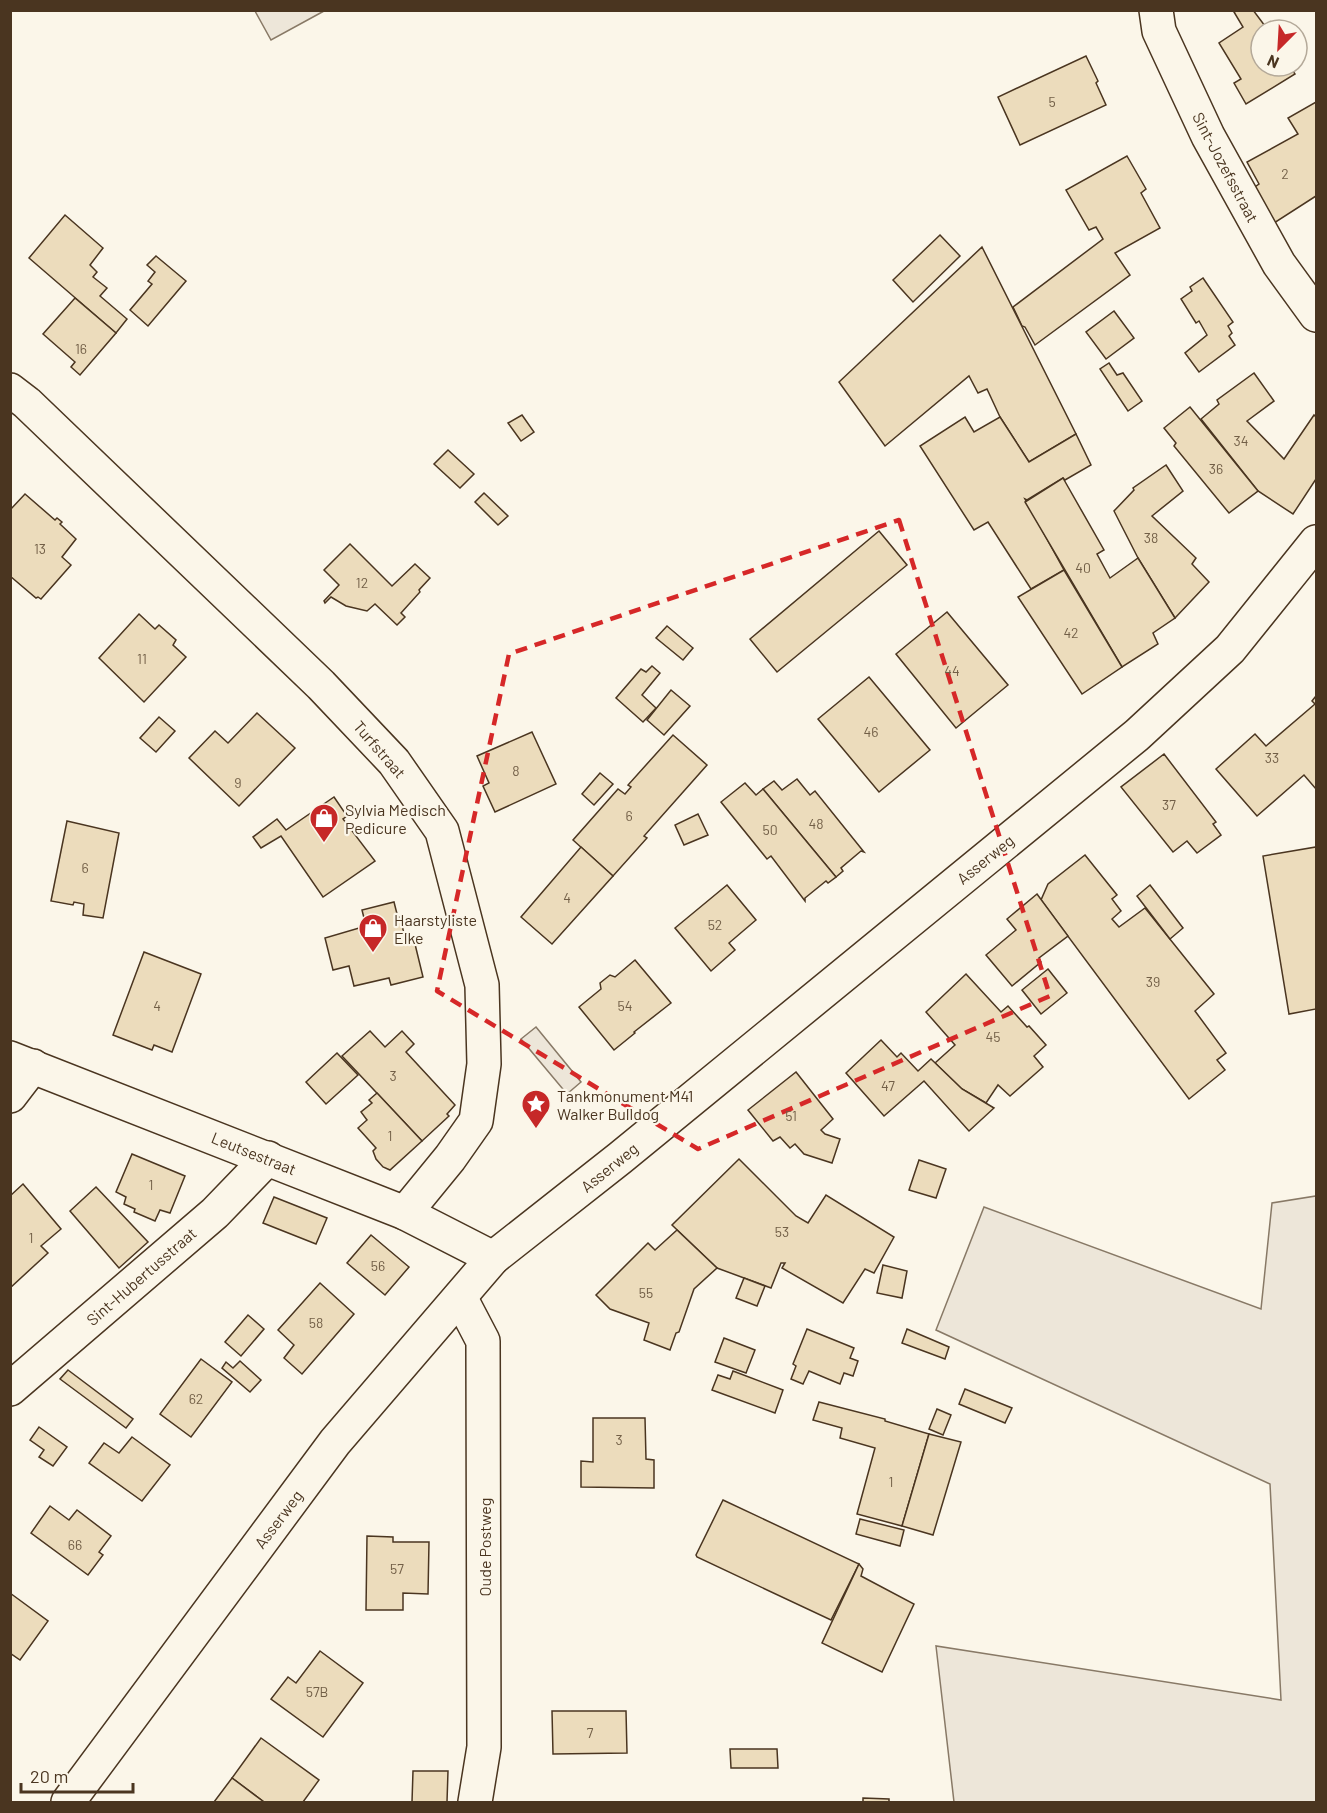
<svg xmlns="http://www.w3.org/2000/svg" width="1327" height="1813" viewBox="0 0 1327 1813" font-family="Barlow,sans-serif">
<rect width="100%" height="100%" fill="#fbf6e9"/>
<!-- green -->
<g fill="#ede6d9" stroke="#887966" stroke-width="1.5">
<polygon points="255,11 324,11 271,40"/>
<polygon points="536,1027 581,1082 567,1094 521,1039"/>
<polygon points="1316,1196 1316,1802 954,1802 936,1646 1281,1700 1270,1484 936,1330 984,1207 1261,1309 1272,1203"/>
</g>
<!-- building -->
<g fill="#ecdcbc" stroke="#4a3520" stroke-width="1.5">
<polygon points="1238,10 1253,10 1268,30 1261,30 1261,66 1290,66 1295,74 1246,104 1234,83 1241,79 1219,43 1243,27 1234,12"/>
<polygon points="1086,56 1098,81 1096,83 1106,105 1020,145 998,97"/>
<polygon points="1316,102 1316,196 1271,225 1249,191 1259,184 1247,162 1298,134 1288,118"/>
<polygon points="1127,156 1146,189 1141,193 1160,228 1115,253 1130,275 1035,345 1025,327 1022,326 1013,307 1103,239 1096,227 1089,230 1066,190"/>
<polygon points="65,215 103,248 90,265 97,272 93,277 107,288 100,296 127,319 116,333 29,258"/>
<polygon points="940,235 960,256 913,302 893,280"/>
<polygon points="982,247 1076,434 1029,462 1000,417 987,389 978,393 969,376 885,446 839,382"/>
<polygon points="156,256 186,281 148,326 130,310 152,284 148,281 155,272 147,265"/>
<polygon points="1203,278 1233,322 1228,326 1232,333 1229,336 1235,345 1199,372 1185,353 1207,335 1199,321 1196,323 1181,299 1192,291 1190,287"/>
<polygon points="75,298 116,333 80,375 71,367 75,362 43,334"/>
<polygon points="1114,311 1134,338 1106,359 1086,332"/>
<polygon points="1109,363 1117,375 1123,373 1142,401 1128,411 1100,369"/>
<polygon points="1254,373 1274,401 1247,421 1284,459 1314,415 1316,417 1316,479 1293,514 1258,491 1201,419 1219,404 1217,400"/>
<polygon points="1190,407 1258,491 1229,513 1174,446 1176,443 1164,428"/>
<polygon points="522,415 534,432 521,441 508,423"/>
<polygon points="965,417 974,432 1000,417 1029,462 1076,434 1091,465 1065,480 1063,478 1027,500 1025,499 1064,570 1031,589 988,522 974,530 920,446"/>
<polygon points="448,450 474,474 460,488 434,464"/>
<polygon points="1166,465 1183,491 1152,516 1196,558 1192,564 1209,582 1175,618 1138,558 1114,511 1134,490 1133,488"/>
<polygon points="1063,478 1104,550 1097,554 1110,578 1138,558 1175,618 1153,633 1158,644 1122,667 1025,502"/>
<polygon points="484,493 508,516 498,525 475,502"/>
<polygon points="25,494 55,520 57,518 62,522 60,524 76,539 62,557 71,565 41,599 38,597 36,598 10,576 10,510"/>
<polygon points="879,531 907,565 777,672 750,639"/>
<polygon points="350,544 392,586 415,564 430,578 419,590 420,592 401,613 405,617 397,625 375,604 367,611 346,606 331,597 325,603 324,601 339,585 324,570"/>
<polygon points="1064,570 1122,667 1082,694 1018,597"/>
<polygon points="947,612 1008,685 956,728 896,654"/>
<polygon points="139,614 155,629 159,625 176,640 173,645 186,657 144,702 99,658"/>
<polygon points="667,626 693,648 683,660 656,638"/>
<polygon points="652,666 660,673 642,695 656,708 643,722 616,698 641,669 646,672"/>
<polygon points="869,677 930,750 879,792 818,719"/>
<polygon points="671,690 690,706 664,735 647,720"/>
<polygon points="1316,696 1316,789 1304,775 1257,816 1216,769 1255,734 1266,746 1315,704 1312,701"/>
<polygon points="257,713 295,748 239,806 189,758 215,731 228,743"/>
<polygon points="159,717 175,731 156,752 140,738"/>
<polygon points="532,732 556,784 495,812 483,786 489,783 477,756"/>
<polygon points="673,735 707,765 644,836 647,838 613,876 573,840 618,789 625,794 631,787 628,785"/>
<polygon points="1164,754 1216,822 1213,824 1221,835 1197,853 1187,841 1173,852 1121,787"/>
<polygon points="600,773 613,784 594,805 582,794"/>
<polygon points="797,779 810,795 815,791 864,852 861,851 841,868 843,871 836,877 763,789 774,781 782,790"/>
<polygon points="745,783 756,795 763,789 836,877 828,883 826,881 805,898 805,901 771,856 767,859 721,802"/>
<polygon points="334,797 347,816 343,819 375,861 323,897 281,836 261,848 253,837 277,819 286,830"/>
<polygon points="698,814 708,835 684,845 675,825"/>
<polygon points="67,821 119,833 103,918 83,915 84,904 74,902 73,905 51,901"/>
<polygon points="581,847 613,876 552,944 521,917"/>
<polygon points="1316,847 1316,1009 1289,1014 1263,856"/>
<polygon points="1085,855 1117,895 1112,899 1121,911 1112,919 1119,927 1145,908 1214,994 1195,1011 1226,1053 1217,1060 1225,1070 1189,1099 1041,900 1048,884"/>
<polygon points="727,885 756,920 729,943 735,950 711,971 675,928"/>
<polygon points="1150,885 1183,928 1170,939 1137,896"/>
<polygon points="1037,894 1068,936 1039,958 1041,962 1012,986 986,955 1016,930 1007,919"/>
<polygon points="394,902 398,918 400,917 406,942 414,940 423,977 391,985 389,978 354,986 349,966 333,970 325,938 366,926 362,910"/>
<polygon points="144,952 201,974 172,1052 154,1045 152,1050 113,1035"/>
<polygon points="635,960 671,1003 634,1032 635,1033 614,1050 579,1007 601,989 600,983 610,975 615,977"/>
<polygon points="1048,969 1067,993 1041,1014 1022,990"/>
<polygon points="966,974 1001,1012 1008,1006 1027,1027 1029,1026 1046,1045 1034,1056 1043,1067 1010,1096 998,1085 986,1103 962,1089 935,1063 955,1045 926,1012"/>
<polygon points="370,1031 385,1047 402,1031 414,1044 406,1052 455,1105 447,1114 449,1116 422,1141 342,1056"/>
<polygon points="881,1040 897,1057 901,1053 918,1071 931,1059 962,1089 994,1108 969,1131 924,1081 884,1116 846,1073"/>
<polygon points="337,1053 358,1075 326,1104 306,1082"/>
<polygon points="796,1072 833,1119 821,1130 825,1134 840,1139 832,1163 804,1154 795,1144 790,1148 780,1137 773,1141 748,1110"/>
<polygon points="377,1093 422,1141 390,1170 383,1167 376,1159 373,1151 376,1148 358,1128 367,1120 361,1112 372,1103 369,1100"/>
<polygon points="132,1154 185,1176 170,1213 160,1210 155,1221 134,1212 135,1209 124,1204 126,1197 116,1192"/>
<polygon points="739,1159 796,1216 808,1223 826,1195 894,1237 874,1273 865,1269 843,1303 782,1268 785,1263 781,1263 771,1288 717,1268 672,1225"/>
<polygon points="919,1160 946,1169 936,1198 909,1190"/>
<polygon points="23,1184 61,1229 41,1246 48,1253 10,1288 10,1196"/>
<polygon points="96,1187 148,1242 119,1268 70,1211"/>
<polygon points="274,1197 327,1218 316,1244 263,1223"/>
<polygon points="677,1230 717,1268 694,1289 679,1332 676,1333 670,1350 644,1340 649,1323 610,1309 596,1295 648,1243 655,1250"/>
<polygon points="371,1235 409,1267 385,1295 347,1263"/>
<polygon points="883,1265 907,1271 902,1298 877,1293"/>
<polygon points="744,1278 765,1286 757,1306 736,1298"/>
<polygon points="320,1283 354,1314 302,1374 284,1358 294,1345 278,1330"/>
<polygon points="248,1315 264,1329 241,1356 225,1342"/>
<polygon points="807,1329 854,1348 850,1358 858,1361 853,1376 844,1373 840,1384 809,1371 803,1384 791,1379 796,1366 793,1364"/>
<polygon points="907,1329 949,1347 945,1359 902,1343"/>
<polygon points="724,1338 755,1350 746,1373 715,1362"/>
<polygon points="201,1359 232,1382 191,1437 160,1414"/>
<polygon points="240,1361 261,1380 250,1392 222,1368 226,1362 233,1368"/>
<polygon points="68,1370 133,1419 126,1428 60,1379"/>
<polygon points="733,1371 783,1390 775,1413 712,1390 718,1375 730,1379"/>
<polygon points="965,1389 1012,1408 1005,1423 959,1404"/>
<polygon points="819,1402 885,1419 885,1421 929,1434 902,1526 857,1514 875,1448 840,1438 842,1428 813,1420"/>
<polygon points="937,1409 951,1415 943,1435 929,1429"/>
<polygon points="593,1418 645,1418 646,1459 654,1460 654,1488 581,1487 581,1461 593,1462"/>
<polygon points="39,1427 67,1447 53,1466 39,1457 44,1450 30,1440"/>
<polygon points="929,1434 961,1442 933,1535 902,1526"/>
<polygon points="132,1437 170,1465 142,1501 89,1463 104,1443 119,1453"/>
<polygon points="723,1500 859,1564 831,1620 697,1557 696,1555"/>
<polygon points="50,1506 69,1520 77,1510 111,1536 99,1552 103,1555 88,1575 31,1533"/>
<polygon points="860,1519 904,1530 900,1546 856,1534"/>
<polygon points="367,1536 393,1537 393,1542 429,1542 428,1594 403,1593 403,1610 366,1610"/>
<polygon points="859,1564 863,1569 861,1576 914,1604 882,1672 822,1643"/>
<polygon points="10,1593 48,1621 20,1660 10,1653"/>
<polygon points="320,1651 363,1683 323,1737 271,1699 288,1677 296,1683"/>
<polygon points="552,1711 626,1711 627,1753 553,1754"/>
<polygon points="261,1738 319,1780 303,1802 264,1802 232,1778"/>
<polygon points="730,1749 777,1749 778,1768 731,1768"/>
<polygon points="413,1771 448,1771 447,1802 412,1802"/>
<polygon points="232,1778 264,1802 214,1802"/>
<polygon points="863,1798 889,1799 889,1802 863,1802"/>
</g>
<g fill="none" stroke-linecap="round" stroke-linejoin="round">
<!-- minor casing -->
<g stroke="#4a3520" stroke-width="36">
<g id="minor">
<polyline points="1156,10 1159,31 1208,136 1279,264 1316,315"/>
<polyline points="10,390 27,403 321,685 394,762 442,831 482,985 484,1064 476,1121 450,1158 405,1213"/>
<polyline points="10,1058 405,1213 493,1258"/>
<polyline points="10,1096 33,1066"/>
<polyline points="460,1297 483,1341 484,1747 475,1802"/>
<polyline points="10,1389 215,1213 268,1158"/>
<polyline points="68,1802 335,1442 493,1258 620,1158 1137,735 1230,649 1316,542"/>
</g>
</g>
<!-- minor -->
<use href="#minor" stroke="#fbf6e9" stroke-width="33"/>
</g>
<!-- marked area -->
<path fill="none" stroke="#d62828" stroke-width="4.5" stroke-dasharray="12 8" stroke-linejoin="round" d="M899,520L1050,996L698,1149L437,991L509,654Z"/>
<!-- icons -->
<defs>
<g id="shop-pin" transform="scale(1.5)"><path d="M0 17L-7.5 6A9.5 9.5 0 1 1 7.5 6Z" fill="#c62828" stroke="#fbf6e9"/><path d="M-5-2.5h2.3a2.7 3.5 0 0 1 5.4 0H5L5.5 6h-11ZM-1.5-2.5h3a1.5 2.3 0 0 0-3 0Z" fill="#fff"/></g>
<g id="sight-pin" transform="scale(1.5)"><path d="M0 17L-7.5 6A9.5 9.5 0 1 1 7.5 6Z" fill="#c62828" stroke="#fbf6e9"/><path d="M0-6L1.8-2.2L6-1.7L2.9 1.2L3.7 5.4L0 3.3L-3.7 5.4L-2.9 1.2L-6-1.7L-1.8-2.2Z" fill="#fff"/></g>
</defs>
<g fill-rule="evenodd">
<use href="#shop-pin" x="324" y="818"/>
<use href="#shop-pin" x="373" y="928"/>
<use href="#sight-pin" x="536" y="1104"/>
</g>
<g text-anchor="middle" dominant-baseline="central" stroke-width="4.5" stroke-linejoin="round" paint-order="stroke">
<!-- number labels -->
<g font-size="14" fill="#725f47">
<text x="1052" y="101">5</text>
<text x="1285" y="173">2</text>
<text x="81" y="348">16</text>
<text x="1241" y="440">34</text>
<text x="1216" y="468">36</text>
<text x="1151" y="537">38</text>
<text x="40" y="548">13</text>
<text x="1083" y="567">40</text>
<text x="362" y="582">12</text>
<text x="1071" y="632">42</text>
<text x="142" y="658">11</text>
<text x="952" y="670">44</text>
<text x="871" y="731">46</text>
<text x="1272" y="757">33</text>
<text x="516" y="770">8</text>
<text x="238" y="782">9</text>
<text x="1169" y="804">37</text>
<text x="629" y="815">6</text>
<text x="816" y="823">48</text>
<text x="770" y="829">50</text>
<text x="85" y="867">6</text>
<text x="567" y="897">4</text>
<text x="715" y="924">52</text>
<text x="1153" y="981">39</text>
<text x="157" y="1005">4</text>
<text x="625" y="1005">54</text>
<text x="993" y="1036">45</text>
<text x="393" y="1075">3</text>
<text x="888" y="1085">47</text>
<text x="791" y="1115">51</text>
<text x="390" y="1135">1</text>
<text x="151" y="1184">1</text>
<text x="782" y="1231">53</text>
<text x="31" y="1237">1</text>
<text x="378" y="1265">56</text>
<text x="646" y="1292">55</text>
<text x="316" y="1322">58</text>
<text x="196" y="1398">62</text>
<text x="619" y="1439">3</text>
<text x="891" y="1481">1</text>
<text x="75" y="1544">66</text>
<text x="397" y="1568">57</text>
<text x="317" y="1691">57B</text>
<text x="590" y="1732">7</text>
</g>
<!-- street labels -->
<g font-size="16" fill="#4a3520" stroke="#fbf6e9">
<text transform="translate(1226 167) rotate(62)">Sint-Jozefsstraat</text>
<text transform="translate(380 749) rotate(49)">Turfstraat</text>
<text transform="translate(985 859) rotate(-39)">Asserweg</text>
<text transform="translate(254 1153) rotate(22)">Leutsestraat</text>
<text transform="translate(609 1167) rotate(-39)">Asserweg</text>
<text transform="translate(141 1276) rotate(-41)">Sint-Hubertusstraat</text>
<text transform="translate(278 1519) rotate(-53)">Asserweg</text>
<text transform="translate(484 1547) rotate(-90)">Oude Postweg</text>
</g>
<!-- poi labels -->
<g font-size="16" fill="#4a3520" stroke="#fbf6e9" text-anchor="start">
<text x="345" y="809">Sylvia Medisch<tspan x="345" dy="18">Pedicure</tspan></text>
<text x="394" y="919">Haarstyliste<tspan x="394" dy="18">Elke</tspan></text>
<text x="557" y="1095">Tankmonument M41<tspan x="557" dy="18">Walker Bulldog</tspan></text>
</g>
</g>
<!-- border -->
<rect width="1327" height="1813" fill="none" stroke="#4a3520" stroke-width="24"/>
<!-- north arrow -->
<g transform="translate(1279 48) rotate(204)"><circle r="28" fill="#fbf6e9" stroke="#b4a999" stroke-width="1.5"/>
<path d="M0-4.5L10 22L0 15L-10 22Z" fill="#c62828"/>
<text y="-9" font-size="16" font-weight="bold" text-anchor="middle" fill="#4a3520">N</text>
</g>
<!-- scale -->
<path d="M21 1783v9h112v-9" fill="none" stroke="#4a3520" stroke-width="3"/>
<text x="30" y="1783" font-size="18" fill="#4a3520" stroke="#fbf6e9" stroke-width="4.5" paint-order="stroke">20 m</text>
</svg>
